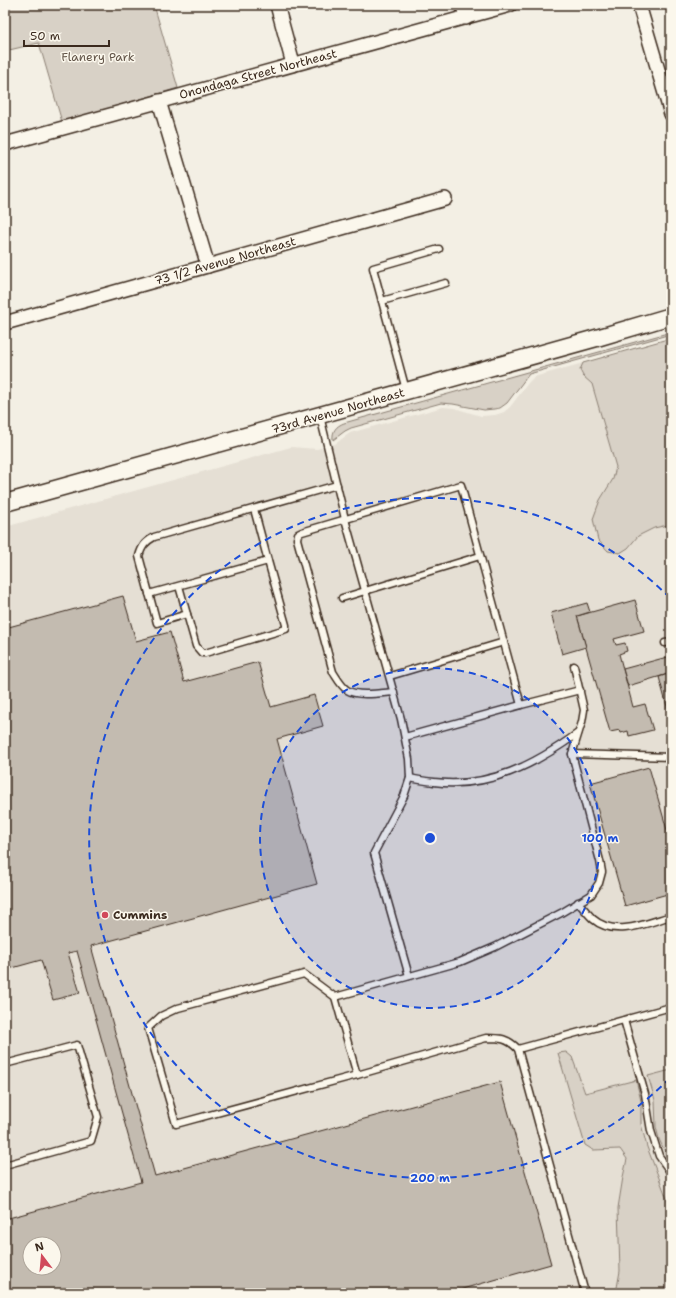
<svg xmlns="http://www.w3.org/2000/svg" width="676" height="1298" viewBox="0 0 676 1298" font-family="'Shantell Sans',sans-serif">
<rect width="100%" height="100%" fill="#f3efe4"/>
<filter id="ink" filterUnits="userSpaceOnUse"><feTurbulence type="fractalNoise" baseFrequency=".025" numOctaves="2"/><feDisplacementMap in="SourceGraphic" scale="8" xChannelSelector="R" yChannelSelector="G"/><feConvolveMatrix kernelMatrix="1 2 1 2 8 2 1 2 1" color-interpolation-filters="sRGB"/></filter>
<g filter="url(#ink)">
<!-- built -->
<path fill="#e5dfd4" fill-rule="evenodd" d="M583,363L580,371L583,376L592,384L616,467L613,479L600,500L628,548L638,536L654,528L668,524L671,526V1070L648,1077L655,1100L656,1127L659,1139L666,1154L671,1161V1209L647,1147L641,1124V1101L585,1093L572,1057L593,1150L620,1149L627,1159L623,1177L618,1208L620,1271L616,1293H5V527L291,447L317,449L335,444L350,433L443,407L454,408L481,416L495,415L504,412L510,407L529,382L534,377ZM30,1244H54V1268H30Z"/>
<!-- green -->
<g fill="#d8d1c6" stroke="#8a7e72">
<polygon points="5,5 154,5 178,88 62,122 39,43 5,51"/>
<path d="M671,332V334L529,374L507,403L500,408L494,409L484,410L453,404L441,403L351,428L345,431L333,440C332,431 336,426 344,423Z"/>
<polygon points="671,338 671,526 668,525 654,528 638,536 628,548 620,553 608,551 598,540 593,519 600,500 613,479 616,467 592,384 583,376 580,370 583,363"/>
<polygon points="566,1052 572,1057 585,1093 636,1080 641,1101 641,1124 647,1147 671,1209 671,1293 616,1293 620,1271 618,1208 623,1177 627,1159 620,1149 593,1150 585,1145 558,1053"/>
<polygon points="671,1070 671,1161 666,1154 659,1139 656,1127 655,1100 648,1076"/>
</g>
<!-- building -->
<g fill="#c3bbb0" stroke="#3b2a1e" fill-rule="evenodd">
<path d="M123,596L136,641L170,632L184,682L258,662L271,707L314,695L323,726L277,739L317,884L91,946L155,1176L500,1082L551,1264L448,1293H5V1219L141,1182L77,951L68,953L80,993L53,1000L41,960L5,970V628ZM30,1244H54V1268H30Z"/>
<polygon points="635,600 644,631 614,639 616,645 625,643 627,651 619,654 633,707 645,704 653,730 629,736 628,731 621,733 620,730 610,732 577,616"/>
<polygon points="587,603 590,612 577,616 586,647 562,654 551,613"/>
<polygon points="671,656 671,673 628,686 623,669"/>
<polygon points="671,673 671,717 670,718 659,677"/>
<polygon points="649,767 671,844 671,893 625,906 590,783"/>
</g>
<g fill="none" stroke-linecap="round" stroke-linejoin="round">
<!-- service casing -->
<g stroke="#3b2a1e" stroke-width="9">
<g id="service">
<polyline points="382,301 446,283"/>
<polyline points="406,390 373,268 439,249"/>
<polyline points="320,416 345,519 401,719 409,759 410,778 404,796 374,853 409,976"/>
<polyline points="254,509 268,561"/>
<polyline points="149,594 268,561 286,625 286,629 205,653 202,653 196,646 179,586"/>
<polyline points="342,598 480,556"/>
<path d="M187,614L157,623L139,556C142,546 145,542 154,537L337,485"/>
<polyline points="665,643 671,642"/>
<path d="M574,666L584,710L582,722L572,754L600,861L602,872L599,883L591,895L561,913L495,947L460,962L335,997L304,974L178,1008L161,1016L148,1028L176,1124L357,1075L486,1038C501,1038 507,1038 518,1049L585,1293"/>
<polyline points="390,676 504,642"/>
<path d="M394,692C381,693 358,697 347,690C341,686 337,678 333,672L297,539L298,534L302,532L461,485L521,705L580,690"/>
<polyline points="405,737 521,705"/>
<polyline points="572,754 671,757"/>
<path d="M410,778C418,780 426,781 434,782C488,789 536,764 578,733"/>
<path d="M578,902C583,908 588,914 593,919C615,938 647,923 671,916"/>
<polyline points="335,997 357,1075"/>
<polyline points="624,1020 645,1094 651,1131 659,1156 671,1173"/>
<polyline points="518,1049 671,1007"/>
<polyline points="5,1064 77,1045 98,1117 91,1141 5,1165"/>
</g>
</g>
<!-- minor casing -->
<g stroke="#3b2a1e" stroke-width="16">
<g id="minor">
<polyline points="277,5 293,64"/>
<polyline points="463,5 466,18"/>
<polyline points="639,5 671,114"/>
<polyline points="159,101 208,266"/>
<polyline points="5,144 510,5"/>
<polyline points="5,323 445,199"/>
</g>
</g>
<!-- tertiary casing -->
<g stroke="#3b2a1e" stroke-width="19">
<polyline id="tertiary" points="5,503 600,337 671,316"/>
</g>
<!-- service -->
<use href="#service" stroke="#fbf7ec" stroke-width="6"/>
<!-- minor -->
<use href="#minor" stroke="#fbf7ec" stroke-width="13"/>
<!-- tertiary -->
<use href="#tertiary" stroke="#fbf7ec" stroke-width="16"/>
</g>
</g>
<!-- distance rings -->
<circle cx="430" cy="838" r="170" fill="#1d4ed8" fill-opacity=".12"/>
<g fill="none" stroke="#1d4ed8" stroke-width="2" stroke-dasharray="7 5">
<circle cx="430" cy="838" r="170"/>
<path d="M670 1078A340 340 0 1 1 670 598"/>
</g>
<!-- markers -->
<circle fill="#d1495b" stroke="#fbf7ec" stroke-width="1.5" cx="105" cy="915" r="4"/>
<g text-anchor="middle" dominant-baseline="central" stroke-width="3" stroke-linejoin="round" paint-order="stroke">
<!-- park labels -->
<g font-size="12" fill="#625448" stroke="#fbf7ec">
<text x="98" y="57">Flanery Park</text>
</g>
<!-- street labels -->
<g font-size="12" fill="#3b2a1e" stroke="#fbf7ec">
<text transform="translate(258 74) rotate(-15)">Onondaga Street Northeast</text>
<text transform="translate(225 261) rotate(-16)">73 1/2 Avenue Northeast</text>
<text transform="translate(338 411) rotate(-16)">73rd Avenue Northeast</text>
</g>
<!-- poi labels -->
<g font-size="12" font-weight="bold" fill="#3b2a1e" stroke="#fbf7ec" text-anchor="start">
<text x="113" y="915">Cummins</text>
</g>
</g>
<circle cx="430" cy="838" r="6" fill="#1d4ed8" stroke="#fbf7ec" stroke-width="2"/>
<g font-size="12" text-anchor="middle" font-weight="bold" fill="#1d4ed8" stroke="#fbf7ec" stroke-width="3" stroke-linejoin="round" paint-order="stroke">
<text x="600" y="842">100 m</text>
<text x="430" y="1182">200 m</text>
</g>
<!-- margin -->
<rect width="676" height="1298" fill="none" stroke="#fbf7ec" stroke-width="20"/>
<rect x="10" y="10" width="656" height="1278" fill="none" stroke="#3b2a1e" stroke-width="1.5" filter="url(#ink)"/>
<!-- north arrow -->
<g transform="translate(42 1256) rotate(344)"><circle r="19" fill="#fbf7ec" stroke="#aea59a"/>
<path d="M0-3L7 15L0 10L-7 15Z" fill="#d1495b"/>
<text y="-6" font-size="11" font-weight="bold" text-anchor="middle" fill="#3b2a1e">N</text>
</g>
<!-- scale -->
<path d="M24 40v6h85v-6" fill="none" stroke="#3b2a1e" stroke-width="2"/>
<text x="30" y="40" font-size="12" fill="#3b2a1e" stroke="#fbf7ec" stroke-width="3" paint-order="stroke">50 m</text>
</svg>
